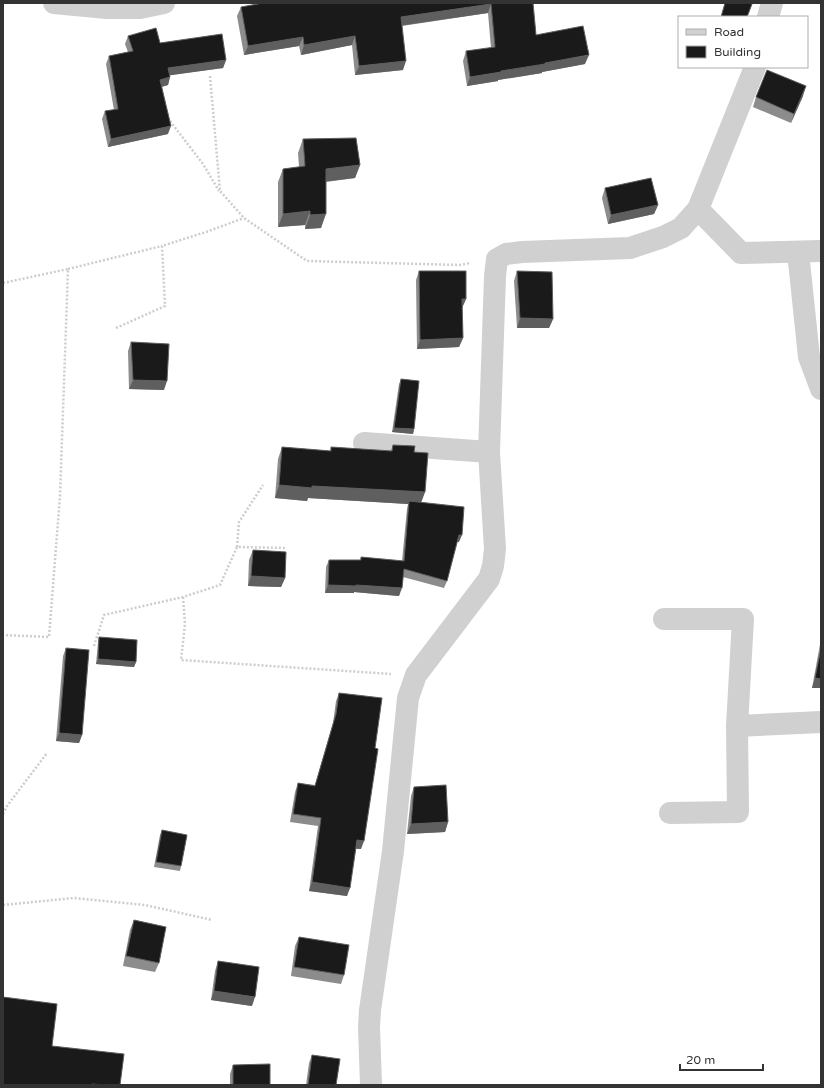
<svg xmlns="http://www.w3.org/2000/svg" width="824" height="1088" viewBox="0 0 824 1088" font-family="'Varela Round',sans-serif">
<rect width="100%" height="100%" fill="#fff"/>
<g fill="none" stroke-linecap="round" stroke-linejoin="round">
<!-- path -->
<g stroke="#cdcdcd" stroke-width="2.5" stroke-dasharray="2 2" stroke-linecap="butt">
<polyline points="210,76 220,191 244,218 307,261 460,265 470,263"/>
<polyline points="170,121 203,164 219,191"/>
<polyline points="68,269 162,246"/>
<polyline points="3,283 68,269 60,496 49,637 3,635"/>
<polyline points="116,328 165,306 162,246 206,232 244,218"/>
<polyline points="237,547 239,522 263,485"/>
<polyline points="183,597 185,624 181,660 391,674"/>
<polyline points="94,646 104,615 183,597 220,585 237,547 287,548"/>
<polyline points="3,814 7,806 47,753"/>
<polyline points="3,905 74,898 145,905 212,920"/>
</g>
<!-- minor -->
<g stroke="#d0d0d0" stroke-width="22">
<polyline points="698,209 741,253 821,251"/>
<polyline points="798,252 809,357 821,389"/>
<polyline points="364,443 489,452"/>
<polyline points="664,619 743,619 737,726 821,722"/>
<polyline points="670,813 738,812 737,726"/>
</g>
<!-- tertiary -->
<g stroke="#d0d0d0" stroke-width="22">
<polyline points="54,3 107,8 140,8 164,3"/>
<polyline points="768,17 772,3"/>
<polyline points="371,1085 369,1027 370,1010 393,851 408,698 416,675 489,579 493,566 495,549 489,452 495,276 497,259 506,254 522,252 630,248 663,237 681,228 698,209 755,67"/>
</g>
</g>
<!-- wall -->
<g fill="#8c8c8c">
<polygon points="533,3 536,35 585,64 542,72 542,73 498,80 498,81 467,86 463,61 466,51 491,48 488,13 402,26 403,70 355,75 352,45 301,55 299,46 244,55 237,16 241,7"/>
<polygon points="128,36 160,43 226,60 223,68 170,75 170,77 168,85 162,87 168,134 108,147 102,119 105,111 114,110 106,64 109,56 128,52 125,44"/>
<polygon points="803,96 791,123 753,107 756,97"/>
<polygon points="303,139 360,165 355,178 326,182 321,228 305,229 305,225 278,227 278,182 283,169 299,167 298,153"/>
<polygon points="605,188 658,205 654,214 608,224 602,198"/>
<polygon points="419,271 466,299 462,308 463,338 459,347 417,349 416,280"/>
<polygon points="517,271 553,319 549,328 517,328 514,281"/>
<polygon points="131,342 164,390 129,389 128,351"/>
<polygon points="401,379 414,429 413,434 392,432 399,384"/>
<polygon points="393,445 414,452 425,492 421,503 459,542 457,542 447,581 444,588 403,577 399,596 354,592 354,593 325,593 326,567 329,560 360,560 361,557 402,561 407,509 408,504 308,498 307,501 275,498 278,459 282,447 330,451 331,447 391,451"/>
<polygon points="253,550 285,578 281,587 248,586 249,560"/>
<polygon points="99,637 136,662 134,667 96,664 98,642"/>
<polygon points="821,639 821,688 812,688"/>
<polygon points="66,648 82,735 79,743 56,741 63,656"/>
<polygon points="339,693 361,849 356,849 347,896 309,891 318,826 290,822 295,792 298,783 315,785 333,723 336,701"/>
<polygon points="414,787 448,822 445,832 407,834 411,796"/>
<polygon points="162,830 181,866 180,871 154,867 160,835"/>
<polygon points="134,920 159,963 155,972 123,966 130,930"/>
<polygon points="299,937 344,975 341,984 291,976 295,946"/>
<polygon points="218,961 252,1006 211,1000 215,971"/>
<polygon points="312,1055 336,1085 306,1085 309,1063"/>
<polygon points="233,1065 270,1085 230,1085 230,1074"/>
</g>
<!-- shaded-wall -->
<g fill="#5f5f5f">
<polygon points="491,4 488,13 398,26 401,17"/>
<polygon points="355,36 352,45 301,55 304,45"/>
<polygon points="303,37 299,46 244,55 248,46"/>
<polygon points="589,55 585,64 542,72 542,73 498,80 498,81 467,86 470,77 501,71"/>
<polygon points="226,60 223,68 165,76 168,68"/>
<polygon points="406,61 403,70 355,75 359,66"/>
<polygon points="170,77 168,85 157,88 160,80"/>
<polygon points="806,86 803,96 791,123 794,114"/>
<polygon points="171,126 168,134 108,147 111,139"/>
<polygon points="360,165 355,178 321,182 326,169"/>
<polygon points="658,205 654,214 608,224 611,215"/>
<polygon points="310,211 305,225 278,227 283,214"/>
<polygon points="326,214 321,228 305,229 310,215"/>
<polygon points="462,299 466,299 462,308 458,308"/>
<polygon points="520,318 553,319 549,328 517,328"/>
<polygon points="463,338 459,347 417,349 420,340"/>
<polygon points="133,380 167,381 164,390 129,389"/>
<polygon points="394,428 414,429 413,434 392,432"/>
<polygon points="279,485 312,486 425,492 420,505 409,501 408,504 308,498 307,501 275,498"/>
<polygon points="459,535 462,535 459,542 456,542"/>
<polygon points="251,576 285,578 281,587 248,586"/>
<polygon points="328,585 356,585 402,588 399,596 354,592 354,593 325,593"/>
<polygon points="98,659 136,662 134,667 96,664"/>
<polygon points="815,678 821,679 821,688 812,688"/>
<polygon points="59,733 82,735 79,743 56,741"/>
<polygon points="448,822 445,832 407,834 411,824"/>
<polygon points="357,840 364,841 361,849 354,848"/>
<polygon points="312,882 350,888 347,896 309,891"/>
<polygon points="214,991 255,997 252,1006 211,1000"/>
</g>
<!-- building -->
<g fill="#1a1a1a" stroke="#5f5f5f">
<polygon points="263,3 533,3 536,35 583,26 589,55 545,63 545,64 501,71 501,72 470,77 466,51 495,47 491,4 401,17 406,61 359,66 355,36 304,45 303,37 248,46 241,7"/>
<polygon points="725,3 749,3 752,4 747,17 721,17"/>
<polygon points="156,28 160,43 222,34 226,60 168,68 170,77 160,80 171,126 111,139 105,111 118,109 109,56 133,51 128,36"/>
<polygon points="767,70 806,86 794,114 756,97"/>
<polygon points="356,138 360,165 326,169 326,214 310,215 310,211 283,214 283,169 305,166 303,139"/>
<polygon points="651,178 658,205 611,215 605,188"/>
<polygon points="419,271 466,271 466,299 462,299 463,338 420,340"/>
<polygon points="517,271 552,272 553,319 520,318"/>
<polygon points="131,342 169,344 167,381 133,380"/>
<polygon points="401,379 419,381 414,429 394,428"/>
<polygon points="393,445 415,446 414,452 428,453 425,492 312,486 312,488 279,485 282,447 331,451 331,447 392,451"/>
<polygon points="409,501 464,507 462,535 459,535 447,581 404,569 402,588 356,585 356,586 328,585 329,560 361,560 361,557 404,561"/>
<polygon points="253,550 286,552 285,578 251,576"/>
<polygon points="99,637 137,640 136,662 98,659"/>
<polygon points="66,648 89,650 82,735 59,733"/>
<polygon points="821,648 821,679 815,678"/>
<polygon points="339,693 382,698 375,748 378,749 364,841 357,840 350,888 312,882 321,818 293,814 298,783 315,786 336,714"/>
<polygon points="446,785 448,822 411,824 414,787"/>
<polygon points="162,830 187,835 181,866 156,862"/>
<polygon points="134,920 166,927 159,963 126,956"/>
<polygon points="299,937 349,945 344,975 294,967"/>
<polygon points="218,961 259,967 255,997 214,991"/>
<polygon points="3,997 57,1004 52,1046 124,1054 120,1085 105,1085 92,1084 92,1085 3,1085"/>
<polygon points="312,1055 340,1059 336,1085 308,1085"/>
<polygon points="270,1064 270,1085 233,1085 233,1065"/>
</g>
<!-- border -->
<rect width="824" height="1088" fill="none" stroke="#333333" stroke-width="8"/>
<!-- legend -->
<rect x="678" y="16" width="130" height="52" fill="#ffffff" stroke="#adadad"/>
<rect x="686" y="29" width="20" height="6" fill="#d0d0d0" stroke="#adadad"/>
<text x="714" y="36" font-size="12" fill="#333333">Road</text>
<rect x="686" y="46" width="20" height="12" fill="#1a1a1a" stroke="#adadad"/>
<text x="714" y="56" font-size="12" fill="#333333">Building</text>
<!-- scale -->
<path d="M680 1064v6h83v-6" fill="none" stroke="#333333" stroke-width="2"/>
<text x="686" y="1064" font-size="12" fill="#333333" stroke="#ffffff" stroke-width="3" paint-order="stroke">20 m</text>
</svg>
